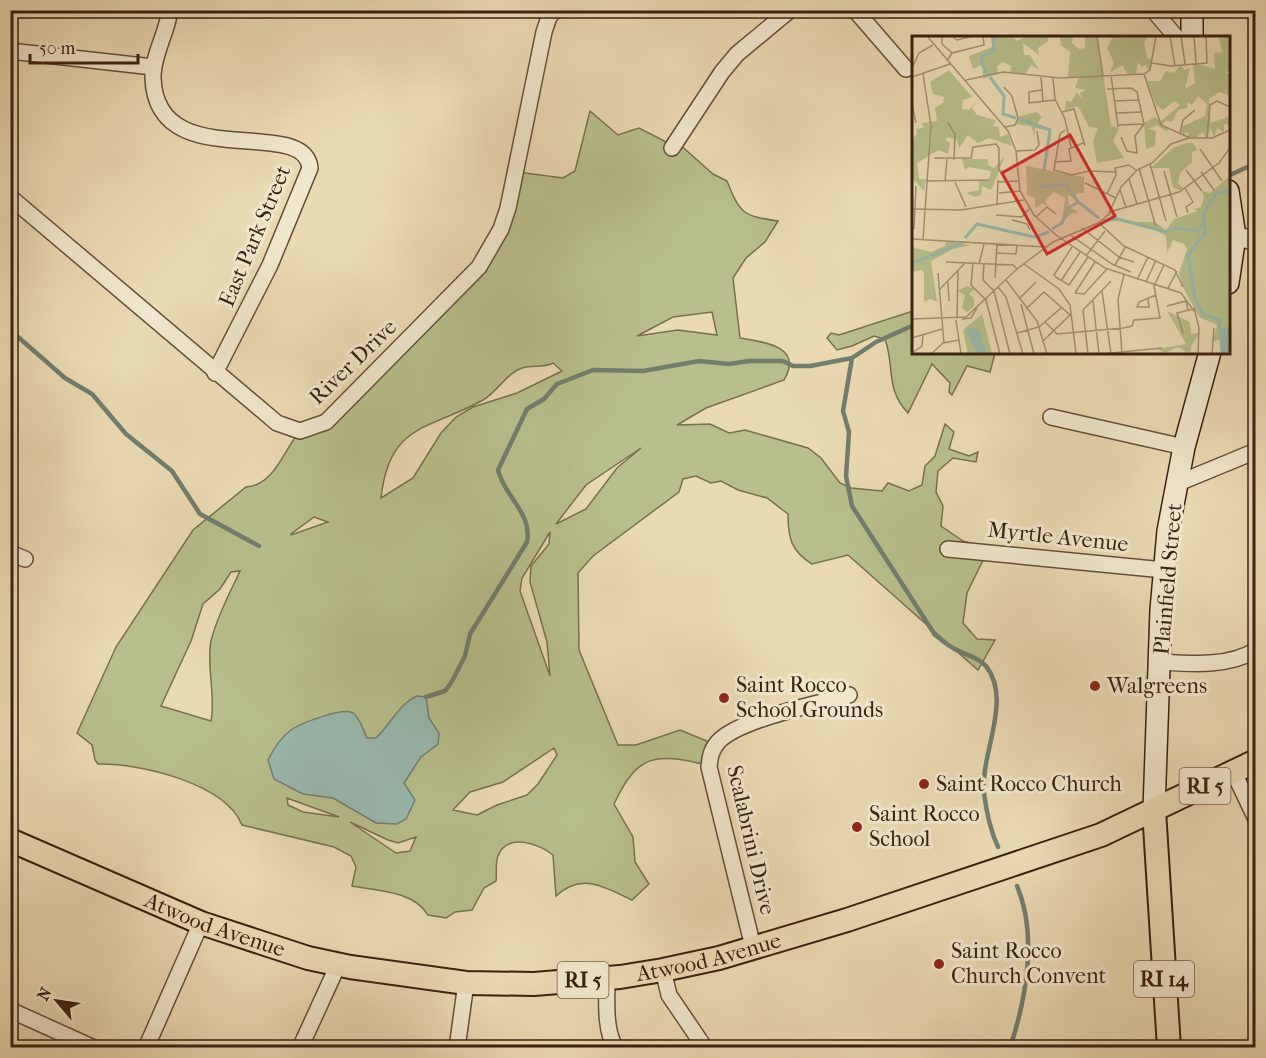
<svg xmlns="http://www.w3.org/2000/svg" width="1266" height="1058" viewBox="0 0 1266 1058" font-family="'IM FELL French Canon',serif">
<rect width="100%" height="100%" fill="#eadab4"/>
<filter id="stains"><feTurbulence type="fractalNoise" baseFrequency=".00333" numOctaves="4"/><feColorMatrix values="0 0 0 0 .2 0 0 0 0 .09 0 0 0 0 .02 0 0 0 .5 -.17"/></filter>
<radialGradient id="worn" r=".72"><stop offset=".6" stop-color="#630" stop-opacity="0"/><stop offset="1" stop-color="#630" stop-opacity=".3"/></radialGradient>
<!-- green -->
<g fill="#b8bf8c" stroke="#78704e" stroke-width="1.5" fill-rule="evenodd">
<path d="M590,111L618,135L639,128L670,144L678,143L713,174L727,181C740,214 743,216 778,221L765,242L746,258L733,278L740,338C764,342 804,346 784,380L706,408L677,425L710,424L729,433L745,430L808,448L821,458L840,483L851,488L882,491L888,483L909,491L922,485L925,466L935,456L945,424L954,432L949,449L969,456L978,452L976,462L953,458L938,471L936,492L943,506L941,526L963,541L989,548L967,593L963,623L977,639L995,640L978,670L848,555L812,564C791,551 788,538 788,514L767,498L738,490L721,481L711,483L696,476L683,479L679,492L593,556L578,573L579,650L618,745H636L680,730L714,744L707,765C655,753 638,753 614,804L633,837L635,862L649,884L632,900C604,887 582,872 556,896L553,855C540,844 507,832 498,856C495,862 497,873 496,881L484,888L472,910L455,912L446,918L428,915C414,891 378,891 352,886L356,867L351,856L334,847L242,825C225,783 139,763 98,764L95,760L92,745L77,733L116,647L193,530L246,487C274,485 283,452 299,432C304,426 317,424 325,421L492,243L518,172L563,178L575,171ZM712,312L717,335L678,330L637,336L673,317ZM553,363L562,371L517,393L473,407L456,417L441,433L413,478L381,498C389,423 429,430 483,400C497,392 507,373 522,368C534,364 541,369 553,363ZM641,448L617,468L586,509L556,524L586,485ZM314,517L328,522L291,535V534ZM550,532L549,544L531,566L530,582L547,642L550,676L520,591L522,578ZM240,571C230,593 217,616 211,641C206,664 216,695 211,721L161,706L191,641L203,604L220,589L231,572ZM554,748L557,755L538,784L527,795L497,805L477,815L453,810L470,792L503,782ZM287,798L339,817L303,812L288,805ZM350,822L388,840L398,843L416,837L410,851L396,853Z"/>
<path d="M913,311L914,352L995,353L990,372L967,366L952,395L949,392L950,383L932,364L908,413C885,389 895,367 885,339L874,336L852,346L837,350L827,338L831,333L839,335Z"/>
</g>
<!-- water -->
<path fill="#98bab0" stroke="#727d70" stroke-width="1.5" d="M417,696L426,697L429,718L439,733L438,744L421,757L404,783L415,800L406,819L397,824L376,823L333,798L303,794L274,779L268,760C274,748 280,738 291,730C301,723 343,707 353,713C360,718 363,730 367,738H376C390,725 400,703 417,696Z"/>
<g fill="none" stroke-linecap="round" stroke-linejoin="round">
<!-- stream -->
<g stroke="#727d70" stroke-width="4.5">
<polyline points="1228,176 1256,163"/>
<polyline points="10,330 65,378 92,394 126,434 172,471 200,514 259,546"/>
<path d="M852,358L843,411L849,432L846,476L852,506L935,635C941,639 947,645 953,648C964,655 977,656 986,666C1013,700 980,754 984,793C986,809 991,832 998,847"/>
<path d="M426,697L445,691L451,683L465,656L470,634L527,542C533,514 504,496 498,470L527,409L544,399L557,384L593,370L643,371L699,361L729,364L749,361H783L793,366H810L852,358L876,342L914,325"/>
<path d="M1010,1048C1026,999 1038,935 1017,886"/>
</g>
<!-- minor casing -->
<g stroke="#654f3a" stroke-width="18">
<g id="minor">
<path d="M170,10C167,33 153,54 153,77C155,177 305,114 310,168L270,265L215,373"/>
<polyline points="855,10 906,69"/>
<polyline points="1153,10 1177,38"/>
<polyline points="10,51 153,67"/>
<polyline points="672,148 722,72 737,54 790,10"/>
<polyline points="10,197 277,423 300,431 326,422 479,267 501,229 508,208 544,32 549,17 555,10"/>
<polyline points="1051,417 1184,447"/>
<polyline points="1176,484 1256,451"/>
<polyline points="948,549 1164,570"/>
<polyline points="10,553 25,559"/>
<path d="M1161,662C1191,664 1229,667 1256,650"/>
<polyline points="1234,773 1256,819"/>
<path d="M753,947L709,767C710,757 711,750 718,742C739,719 818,704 849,695"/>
<polyline points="663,970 669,995 705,1048"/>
<path d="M607,978C607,998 604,1031 616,1048"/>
<polyline points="10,1010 94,1048"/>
<polyline points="146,1048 201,923"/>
<polyline points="300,1048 338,965"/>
<polyline points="457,1048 466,983"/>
</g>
</g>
<!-- tertiary casing -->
<g stroke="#654f3a" stroke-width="21">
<polyline id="tertiary" points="1235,236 1256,241"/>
</g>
<!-- secondary casing -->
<g stroke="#392111" stroke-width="24">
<g id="secondary">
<polyline points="1192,10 1192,38"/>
<polyline points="1228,191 1235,236 1228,283"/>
<polyline points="1154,810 1161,610 1168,531 1184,447 1210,352"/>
</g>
</g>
<!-- primary casing -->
<g stroke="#392111" stroke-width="26">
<g id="primary">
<polyline points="1154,810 1169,1048"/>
<path id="s1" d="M10,840L201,923L308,958L350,967L466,983L534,984L620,977L663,970L719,958L847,920L1101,835L1256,761"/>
</g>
</g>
<!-- minor -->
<use href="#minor" stroke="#f1e7ce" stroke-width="15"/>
<!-- tertiary -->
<use href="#tertiary" stroke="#f1e7ce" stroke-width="18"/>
<!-- secondary -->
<use href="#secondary" stroke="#f1e7ce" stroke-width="21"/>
<!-- primary -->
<use href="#primary" stroke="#eadab4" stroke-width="22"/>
</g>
<!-- markers -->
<g fill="#8f2418" stroke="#f1e7ce" stroke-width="2">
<circle cx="1095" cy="686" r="6"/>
<circle cx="724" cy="698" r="6"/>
<circle cx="924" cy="784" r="6"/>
<circle cx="857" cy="827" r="6"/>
<circle cx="939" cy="964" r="6"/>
</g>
<g text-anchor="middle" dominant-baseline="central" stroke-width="6" stroke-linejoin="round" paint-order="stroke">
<!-- shield labels -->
<g fill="#f1e7ce" stroke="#705c4a" stroke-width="1.5">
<rect x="1179.5" y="768" width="51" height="36" rx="4.5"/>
<rect x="1134" y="961" width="60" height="36" rx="4.5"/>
<rect x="557.5" y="962" width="51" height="36" rx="4.5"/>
</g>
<g font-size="21" font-weight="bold" fill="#392111">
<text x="1205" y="786">RI 5</text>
<text x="1164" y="979">RI 14</text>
<text x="583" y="980">RI 5</text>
</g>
<!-- street labels -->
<g font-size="22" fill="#392111" stroke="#f1e7ce">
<text transform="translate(255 236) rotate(-67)">East Park Street</text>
<text transform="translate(353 362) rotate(-44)">River Drive</text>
<text transform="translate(1058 537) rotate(6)">Myrtle Avenue</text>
<text transform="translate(1168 579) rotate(-85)">Plainfield Street</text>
<text transform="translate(751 840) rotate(77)">Scalabrini Drive</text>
<text stroke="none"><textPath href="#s1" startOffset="222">Atwood Avenue</textPath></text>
<text stroke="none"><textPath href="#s1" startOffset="726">Atwood Avenue</textPath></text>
</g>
<!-- poi labels -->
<g font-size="22" fill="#392111" stroke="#f1e7ce" text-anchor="start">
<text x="736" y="685">Saint Rocco<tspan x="736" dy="25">School Grounds</tspan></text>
<text x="1107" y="686">Walgreens</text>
<text x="936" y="784">Saint Rocco Church</text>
<text x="869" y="814">Saint Rocco<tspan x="869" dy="25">School</tspan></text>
<text x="951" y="951">Saint Rocco<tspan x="951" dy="25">Church Convent</tspan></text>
</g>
</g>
<!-- overview -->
<g transform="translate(912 36)">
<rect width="318" height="318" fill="#eadab4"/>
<path d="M79,0H100L105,5L114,0H136V5L126,12L127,19L111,7L112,19H118L127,34L119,29L113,38L98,36L99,30L91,26L85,30L86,37L71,43L70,29L61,33L57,20L80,11ZM148,0H161L160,7L167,13L173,12V0H185L199,90L207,92L201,105L212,122L185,127L181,105L186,92L177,91L166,70L153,74L154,64L159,66L165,56L170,63L168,57L174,54L163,52L167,41H156L158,16L149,9ZM201,0H237L232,6L235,22L240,24L239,32L235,34L234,29L230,31L226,26L224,39H216L210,29L198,37L202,26L195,12ZM318,0V35L313,36L318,39V60L308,56L297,63L299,87L318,80V89L312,88V96L305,92L302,101L299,92L295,102L290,96L284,102L276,101V96L270,99L269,91L293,80L295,68L286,60L280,69L276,66L275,72L266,74L260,86L253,85L251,89L256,91L255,96L245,89L236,93L244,95L243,110L234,113L232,87L243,81L249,85L268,69L262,65L251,74L244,69L235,45H248L254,35L262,37L269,29L272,34L278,32L273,53L283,47L281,27L303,33L302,17L310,16L307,2ZM37,34L60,61L51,64L50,73L57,74L64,66L60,72L65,79L84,84L81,90L87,91L88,101L96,98L100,110L77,102L66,107L56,99L47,112L45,104L36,101L33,104L38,107L36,118L27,114L5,127L7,143H14L12,155L0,142V103L5,98L4,93L11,92L10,87L25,85L23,72L31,67L32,61L21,58L18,46ZM124,76L130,81L125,88L136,94L123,92V101L119,90L104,88L106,81ZM275,107H281L285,114L280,116V126L268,137L266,147L272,153L267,154L261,151L257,132H239L261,112ZM93,120L79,154L70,150L69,159L63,161L54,157L67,154V144H77L79,135L57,131L53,134L50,123H76V129L82,132ZM114,130L172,141V157H165L163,163L156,159L157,171L165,175L164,178L160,177L150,186L153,162L142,156L133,165L136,171L131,167L123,172V162L115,159ZM318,140V318H309L308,304L301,305L305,289L287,281L271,251L267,237L275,213L272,208L261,204L255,217L254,200L235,190L209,186H243L254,194L262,183L286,175L282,173L289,171L292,161L290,155L298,157ZM35,205L59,209L41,213L19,225L25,266L18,263L12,266V238L10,234L0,236V211L19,216L33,210ZM55,250L63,253L57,258L62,262V270L55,276L50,272L53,259L46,255ZM255,275L278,286L279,298L288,297L280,308L278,318L266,311L254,317L244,313L274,308ZM70,278L80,318H56L51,294Z" fill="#b8bf8c"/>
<path d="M315,290L318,292V318H309L307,295ZM60,292L67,294L75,318H65L54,295Z" fill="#98bab0"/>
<path fill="none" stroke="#98bab0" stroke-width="3" d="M76,39L69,26L71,19L82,15L81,0M78,41L92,60L91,78L104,82M108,83L138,94L132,135M129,151L154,148L166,166L187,182M191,185L206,183L254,196L264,192L286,195L291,189M140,193L150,187L156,172L166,166M53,202L65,188L122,201L137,196M0,227L51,207M307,295L308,284L292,279L283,263L276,219L294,196L291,180L297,167L305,157L318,155"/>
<path fill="none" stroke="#a39073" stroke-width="1.5" d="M15,0L96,95L104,115L108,155L122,179L144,199L193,232L269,257L282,275M30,0V8L40,17M40,0L45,4L61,0M185,0L191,40M258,0L263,30M269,0L273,28M282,0L284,27M35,25L40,17L72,9L71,0M240,27L259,30L295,27L294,0M0,32L7,17L21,9M232,38L249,89L278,102H300L318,94M232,38L238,34L244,0M199,39L206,91M0,41L38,28M129,41L131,65M141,42L143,63L153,83L159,111M54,44L91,36L148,42L232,38M92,51L100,60L106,82L103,89L93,91M195,53L219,52L225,56L232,88L223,100L225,117L215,115L209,101M130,54L117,56V67L143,64M202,65L227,64M0,69L4,87M150,76L162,73L173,110M204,77L230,76M206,89L232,88M39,91L36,87L43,98L42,124M153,94L148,98L142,134L160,139L177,135L204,136M268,97L271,84L283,74M295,102L298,69L305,65L318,71M288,113L310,145M123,114L127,109L125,95M104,115L123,114M22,122H59L61,111L84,108L87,112V135H94M142,126L159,125L157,113L171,107M238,128L254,185M227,132L244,191M274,134L290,155M252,135L265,181M289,136L302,154M217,143L225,168M14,145L77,144M33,146L35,123M43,146L54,171M86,146L106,145M173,147L204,162M273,152L281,166L274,171L276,177M208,154L214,171M87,157L108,155M195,158L204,139L203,132L217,129L224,134M85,168L86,144M0,173L49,174L112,164M197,177L209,151L225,134L240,127L259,108L277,102M84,179L110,181L117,173M124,181L135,171L144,178M100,184L115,188L118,194M187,187L212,210L263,234L271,251M170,192L207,221L222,226M2,193L4,150M157,198L200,228L219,236M0,203L133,211M11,203L19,90L11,38M160,211L142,239L145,242L157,249L176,221M85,217L104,218L105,209M174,220L193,195M34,226L101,229L105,233M61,227L59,249L74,264L88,318M67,228L72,208M72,228L71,244L82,255L98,318M112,228L147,253L158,269L164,318M203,229L214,210M26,237L32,307M83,242L85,208M94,244L125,285L135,318M225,244L236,221M149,245L168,216M36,246L37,265M234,246L244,224M86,251L94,261L111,318M256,252L265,235M28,253L53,227M190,255L199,318M163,257L172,258L195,233M163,257L183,226M107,263L124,246M236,263L237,271H225L227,266L244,259M181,265L187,318M109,268L122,318M255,270L274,265L276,274M282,272L287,292L286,318M114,273L132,256L158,279M171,274L176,318M171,274L199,245M0,283L54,281L105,233L141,206L186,187L201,175L267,156L307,127L318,112M45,283L46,234M50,283L59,282L65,272M44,284L49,318M133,286L145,298L211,292L220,290L222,284L248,282L242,250L252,229M127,291L150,271M105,297L127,291M271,297L265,277L281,273M0,302L30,293M131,305L159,278M0,317L10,310L11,299M19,318L31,307L47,304M189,318L250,312M210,318L206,263L212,239M300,318L302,292"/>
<path fill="#d62828" fill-opacity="0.15" stroke="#d62828" stroke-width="3" d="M158,99L203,180L135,218L90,137Z"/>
<rect width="318" height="318" fill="none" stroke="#392111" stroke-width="3"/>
</g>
<!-- margin -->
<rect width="1266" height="1058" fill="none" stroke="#eadab4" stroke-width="36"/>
<rect x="12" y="12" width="1242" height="1034" fill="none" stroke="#392111" stroke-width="3"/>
<rect x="18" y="18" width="1230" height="1022" fill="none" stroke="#392111" stroke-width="1.5"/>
<!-- north arrow -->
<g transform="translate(57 1001) rotate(299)" stroke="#f1e7ce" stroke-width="4.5" paint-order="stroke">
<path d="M0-4.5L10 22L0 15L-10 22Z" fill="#392111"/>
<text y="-9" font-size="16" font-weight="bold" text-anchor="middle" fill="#392111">N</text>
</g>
<!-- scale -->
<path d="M30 54v9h108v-9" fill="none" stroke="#392111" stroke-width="3"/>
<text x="39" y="54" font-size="18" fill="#392111" stroke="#f1e7ce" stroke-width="4.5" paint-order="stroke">50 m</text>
<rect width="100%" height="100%" filter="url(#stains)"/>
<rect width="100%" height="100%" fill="url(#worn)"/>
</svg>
